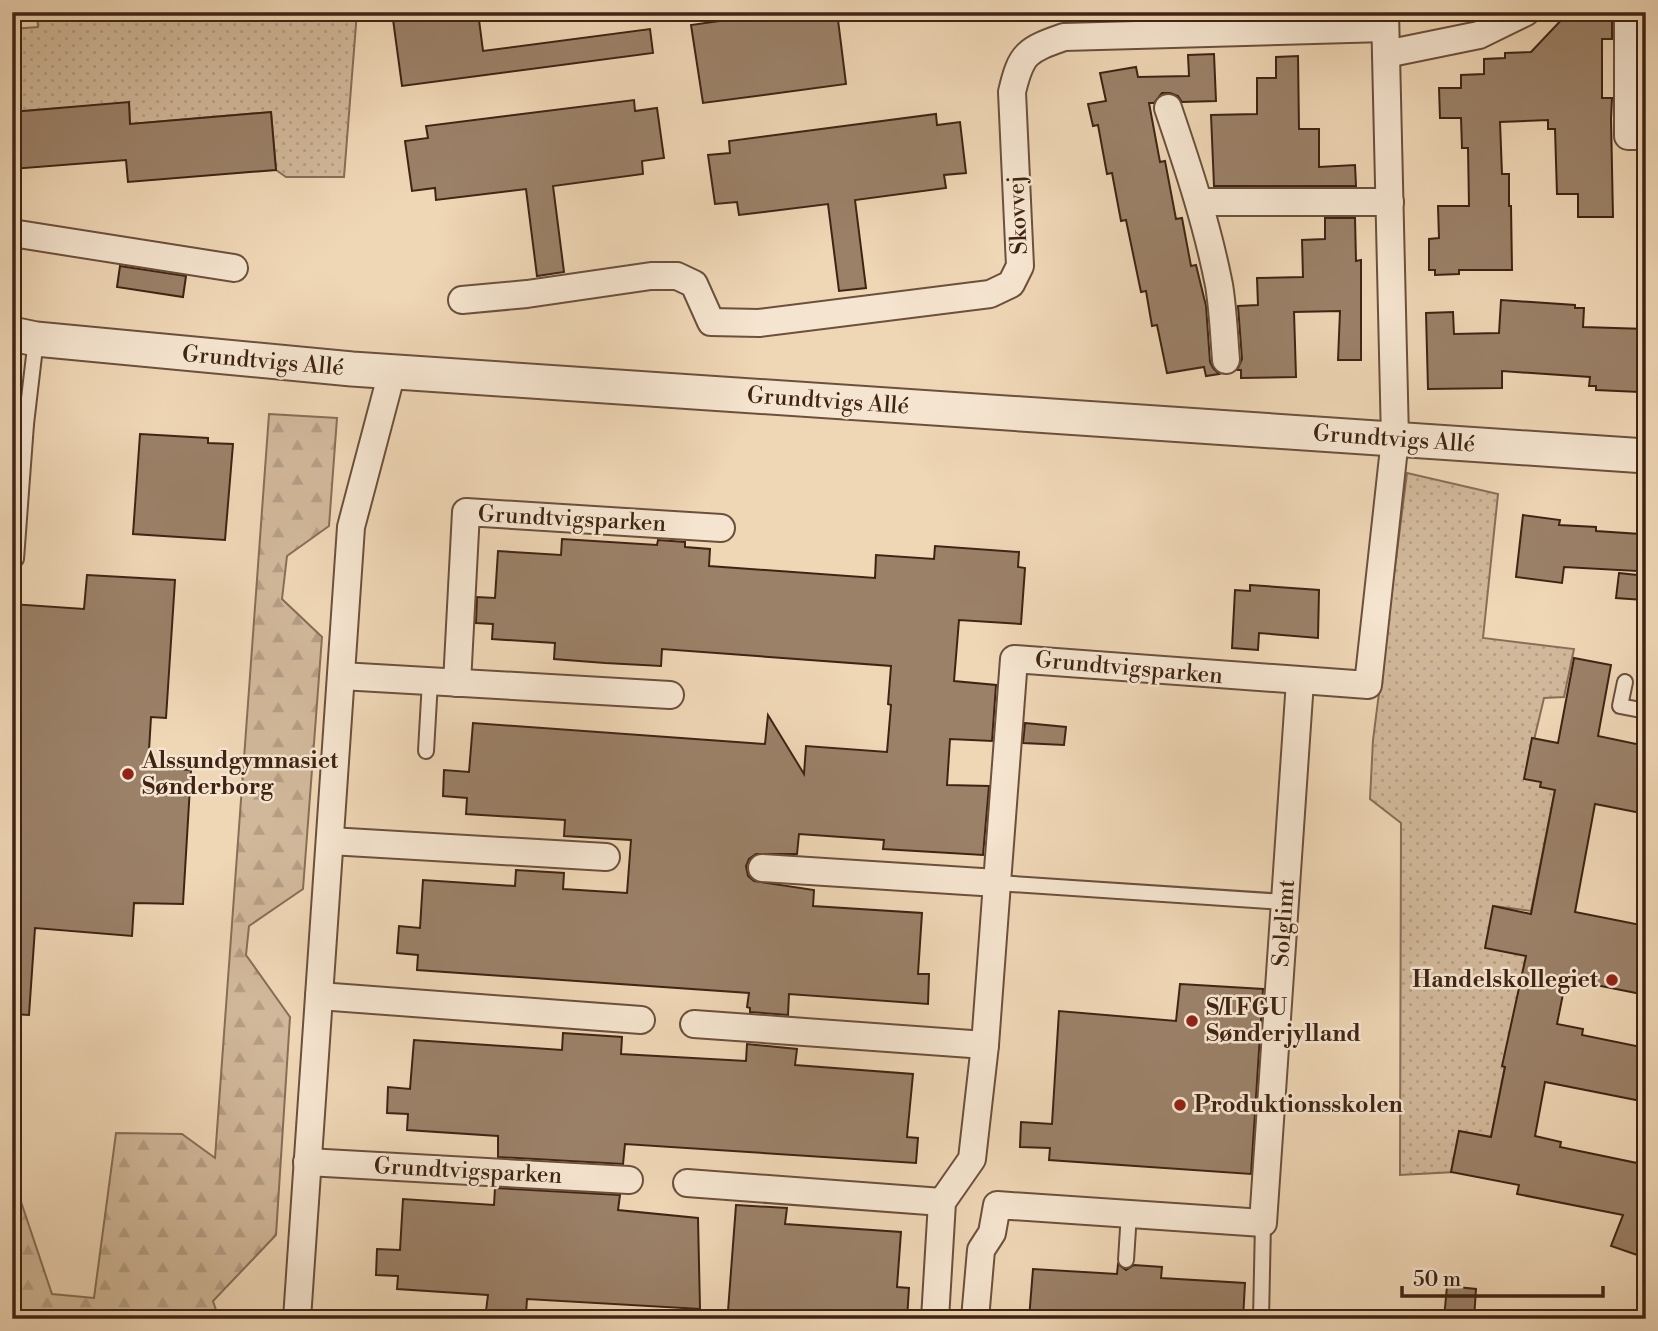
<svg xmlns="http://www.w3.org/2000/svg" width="1658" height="1331" viewBox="0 0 1658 1331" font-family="'Libre Bodoni',serif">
<defs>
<pattern id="grass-dots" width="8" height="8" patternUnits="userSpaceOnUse" patternTransform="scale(1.75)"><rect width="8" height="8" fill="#d1b89a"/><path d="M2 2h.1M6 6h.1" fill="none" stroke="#b49e84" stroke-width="1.8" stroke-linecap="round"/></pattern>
<pattern id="forest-firs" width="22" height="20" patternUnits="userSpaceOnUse" patternTransform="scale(1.75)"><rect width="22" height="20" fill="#d1b89a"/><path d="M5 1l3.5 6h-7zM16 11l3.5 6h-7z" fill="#b49e84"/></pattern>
</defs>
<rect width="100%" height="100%" fill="#efd6b5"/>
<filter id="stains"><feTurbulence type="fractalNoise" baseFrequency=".00286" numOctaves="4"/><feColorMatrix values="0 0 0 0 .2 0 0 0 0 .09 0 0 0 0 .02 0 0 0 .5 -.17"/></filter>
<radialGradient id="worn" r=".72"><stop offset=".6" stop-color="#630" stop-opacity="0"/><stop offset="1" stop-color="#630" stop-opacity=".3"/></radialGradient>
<!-- grass -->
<g fill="url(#grass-dots)" stroke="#886e57" stroke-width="2">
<polygon points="37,12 357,12 344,177 286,177 276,170 271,112 130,124 129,103 12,112 12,29 38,27"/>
<polygon points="1407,473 1498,494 1483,638 1574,649 1564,697 1544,698 1525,778 1556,785 1531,911 1495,906 1487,946 1527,954 1491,1137 1462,1132 1455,1172 1400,1175 1401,823 1370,799 1373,740"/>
</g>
<!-- forest -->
<polygon fill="url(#forest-firs)" stroke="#886e57" stroke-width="2" points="269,414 337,418 329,526 287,556 282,599 322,637 303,889 249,926 246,955 290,1017 276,1235 213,1301 219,1319 12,1319 12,1175 52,1294 94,1298 116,1133 182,1134 215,1158"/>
<!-- building -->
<g fill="#9b8168" stroke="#3f2414" stroke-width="2">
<polygon points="392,12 478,12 483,51 650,29 653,53 402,86"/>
<polygon points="783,12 837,12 846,84 703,103 691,25"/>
<polygon points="1566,15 1612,16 1612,39 1602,39 1602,98 1612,98 1611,119 1613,217 1578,217 1578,194 1557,194 1555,129 1548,129 1548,120 1500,122 1502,174 1509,174 1509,206 1511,206 1512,270 1459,270 1459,274 1435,275 1435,270 1429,270 1429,239 1439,238 1438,206 1469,206 1468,148 1462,148 1461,118 1440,118 1439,88 1461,88 1461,75 1484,74 1484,59 1505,58 1505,53 1531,52"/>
<polygon points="1214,54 1216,101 1182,102 1178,96 1170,93 1162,93 1154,103 1149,103 1160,162 1165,161 1176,219 1182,218 1191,266 1196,265 1206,306 1210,362 1213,368 1219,374 1206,376 1204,367 1167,373 1157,325 1152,326 1146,291 1141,292 1126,220 1121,221 1112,173 1107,174 1098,125 1093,126 1088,104 1106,101 1100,73 1136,67 1138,77 1189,76 1188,55"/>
<polygon points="1298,56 1299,129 1319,129 1319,167 1355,165 1356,186 1214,186 1211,115 1257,114 1257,78 1276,78 1276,57"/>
<polygon points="634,100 635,111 657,108 664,158 642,161 643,174 553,186 564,272 537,276 526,189 436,200 435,188 412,191 405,141 428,138 426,126"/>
<polygon points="129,102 130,124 271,112 276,170 128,182 126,160 12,169 12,112"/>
<polygon points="936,114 937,125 960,122 966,173 944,175 946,188 855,200 866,288 839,291 828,204 739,215 737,202 715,204 708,155 730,153 729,141"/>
<polygon points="1325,218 1355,218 1356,261 1361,260 1361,360 1338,360 1340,311 1294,312 1296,377 1241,378 1241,370 1237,370 1242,359 1238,306 1258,305 1257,278 1303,277 1302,240 1325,239"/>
<polygon points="120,266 186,276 183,297 117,287"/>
<polygon points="1501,300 1575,305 1575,308 1584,308 1583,327 1646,329 1646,383 1639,382 1639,392 1596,390 1596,386 1589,386 1590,377 1502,371 1502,388 1428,389 1426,313 1453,312 1454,334 1499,333"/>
<polygon points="140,434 208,438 208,443 233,444 225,540 133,534"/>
<polygon points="1523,515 1560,520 1559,525 1596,527 1596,531 1640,534 1637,571 1564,567 1562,583 1516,577"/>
<polygon points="562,539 657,545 658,540 685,542 685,547 710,549 709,566 875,578 876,555 934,559 935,546 1019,552 1018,567 1025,568 1021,624 959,620 954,681 996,685 992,741 950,739 947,785 989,786 983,855 883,849 884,840 799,834 797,854 756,854 749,859 746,866 748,876 754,881 814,890 813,906 922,913 918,974 929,974 928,1004 789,994 788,1015 750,1012 750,1008 747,1007 749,993 417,970 418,955 397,953 399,926 420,928 423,880 515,886 516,870 564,873 563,889 627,893 631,840 564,836 565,820 466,814 467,798 443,796 444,770 469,772 473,723 765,744 768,715 804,774 806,746 887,752 891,705 888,704 891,666 662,649 661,666 605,663 554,659 555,643 492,639 493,624 476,623 477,597 495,598 498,551 561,555"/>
<polygon points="1619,573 1646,576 1643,600 1616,598"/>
<polygon points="87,575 175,580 166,718 151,717 148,767 191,770 183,904 134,903 132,936 35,928 29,1015 12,1014 12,604 84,609"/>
<polygon points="1250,585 1319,590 1318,638 1259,633 1258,650 1232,648 1235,590 1250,591"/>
<polygon points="1574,658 1611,665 1598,736 1646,746 1646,814 1595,804 1575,912 1646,926 1646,995 1566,979 1557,1024 1583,1029 1582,1035 1646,1048 1646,1102 1545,1082 1535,1136 1561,1142 1560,1147 1642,1164 1644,1160 1646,1160 1646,1258 1611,1246 1623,1215 1517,1194 1519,1185 1451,1172 1459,1131 1491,1137 1505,1067 1502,1066 1526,956 1485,948 1493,906 1531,914 1555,790 1540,787 1541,782 1524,779 1532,738 1558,743"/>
<polygon points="1025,723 1066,727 1064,745 1023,743"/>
<polygon points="1180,984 1263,989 1251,1174 1049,1160 1050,1148 1020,1147 1021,1122 1052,1124 1059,1011 1176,1021"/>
<polygon points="563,1033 622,1037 621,1054 746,1061 747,1044 797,1049 795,1065 913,1074 907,1137 918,1138 916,1163 625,1144 623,1164 498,1157 498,1136 407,1130 408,1114 387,1113 388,1087 410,1089 414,1040 562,1050"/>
<polygon points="495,1188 620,1195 618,1210 698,1218 700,1309 527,1299 526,1314 486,1311 488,1295 397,1289 398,1276 376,1275 377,1249 400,1250 403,1199 494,1205"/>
<polygon points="736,1205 787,1208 785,1224 901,1232 897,1287 909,1288 907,1319 843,1319 728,1311"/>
<polygon points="1118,1264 1126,1270 1134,1265 1162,1267 1161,1278 1245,1283 1243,1319 1029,1319 1033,1269 1117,1274"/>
<polygon points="1447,1286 1476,1289 1474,1319 1444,1319"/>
</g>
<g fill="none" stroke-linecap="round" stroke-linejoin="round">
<!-- service casing -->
<g stroke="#6b503c" stroke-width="18">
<g id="service">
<polyline points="12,421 26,424 36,339"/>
<polyline points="12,559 16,559 26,424"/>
<polyline points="1625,682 1620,706 1646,711"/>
<polyline points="426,751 430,681"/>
<polyline points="997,883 1285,902"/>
<polyline points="1126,1260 1129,1213"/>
<polyline points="1261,1319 1263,1223"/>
</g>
</g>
<!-- minor casing -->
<g stroke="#6b503c" stroke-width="30">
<g id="minor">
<polyline points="1628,12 1628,136 1646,136"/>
<polyline points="1386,54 1479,35 1526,12"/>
<path d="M1168,108C1188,167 1207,224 1219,285C1223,309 1224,335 1226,360"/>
<polyline points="1199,202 1390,202"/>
<polyline points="12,233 234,268"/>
<path d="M462,300L527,294L651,276H677L694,284L711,322L759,323L990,294L1011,284L1020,266L1012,92C1021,53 1027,50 1064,37L1385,28"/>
<polyline points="341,676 670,695"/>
<polyline points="457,683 466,512 721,528"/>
<polyline points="330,841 606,857"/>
<polyline points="762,868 997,883 1014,659 1368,685 1395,439 1385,12"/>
<polyline points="319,996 641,1020"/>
<polyline points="694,1024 985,1045"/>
<polyline points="307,1162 629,1180"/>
<polyline points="687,1183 942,1202"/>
<polyline points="297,1319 351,527 392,372"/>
<polyline points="935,1319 942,1202 972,1159 985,1045 997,883"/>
<polyline points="975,1319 981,1250 992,1233 997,1205 1263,1223 1300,681"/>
</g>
</g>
<!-- tertiary casing -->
<g stroke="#6b503c" stroke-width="37">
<polyline id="tertiary" points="12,334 36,339 352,369 1646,456"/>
</g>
<!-- service -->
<use href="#service" stroke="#f5e4cf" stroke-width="14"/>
<!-- minor -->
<use href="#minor" stroke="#f5e4cf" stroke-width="26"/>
<!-- tertiary -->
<use href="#tertiary" stroke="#f5e4cf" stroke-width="33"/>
</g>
<!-- markers -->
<g fill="#8f2418" stroke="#f5e4cf" stroke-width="2.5">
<circle cx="128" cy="774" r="7"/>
<circle cx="1612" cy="980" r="7"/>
<circle cx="1192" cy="1021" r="7"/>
<circle cx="1180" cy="1105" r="7"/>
</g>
<g text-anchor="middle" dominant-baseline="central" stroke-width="5" stroke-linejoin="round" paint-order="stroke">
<!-- street labels -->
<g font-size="23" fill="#3f2414" stroke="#f5e4cf">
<text transform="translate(1018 215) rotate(-93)">Skovvej</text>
<text transform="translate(263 361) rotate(5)">Grundtvigs Allé</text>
<text transform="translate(828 401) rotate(4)">Grundtvigs Allé</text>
<text transform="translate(1394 439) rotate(4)">Grundtvigs Allé</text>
<text transform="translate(572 519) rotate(3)">Grundtvigsparken</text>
<text transform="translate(1129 668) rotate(5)">Grundtvigsparken</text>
<text transform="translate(1284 923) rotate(-86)">Solglimt</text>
<text transform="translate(468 1171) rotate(3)">Grundtvigsparken</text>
</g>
<!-- poi labels -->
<g font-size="23" font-weight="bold" fill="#3f2414" stroke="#f5e4cf" text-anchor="start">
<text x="142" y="761">Alssundgymnasiet<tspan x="142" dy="26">Sønderborg</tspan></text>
<text x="1598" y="980" text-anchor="end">Handelskollegiet</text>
<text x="1206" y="1008">S/I FGU<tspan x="1206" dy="26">Sønderjylland</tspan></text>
<text x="1194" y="1105">Produktionsskolen</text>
</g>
</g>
<!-- margin -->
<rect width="1658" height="1331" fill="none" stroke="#efd6b5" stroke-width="42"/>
<rect x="14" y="14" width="1630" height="1303" fill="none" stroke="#3f2414" stroke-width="3.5"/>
<rect x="21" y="21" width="1616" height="1289" fill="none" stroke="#3f2414" stroke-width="2"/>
<!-- scale -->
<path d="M1402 1286v10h201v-10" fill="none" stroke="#3f2414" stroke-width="3.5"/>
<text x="1413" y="1286" font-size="21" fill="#3f2414" stroke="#f5e4cf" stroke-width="5" paint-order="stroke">50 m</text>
<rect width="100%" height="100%" filter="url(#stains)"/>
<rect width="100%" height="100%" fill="url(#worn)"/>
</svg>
